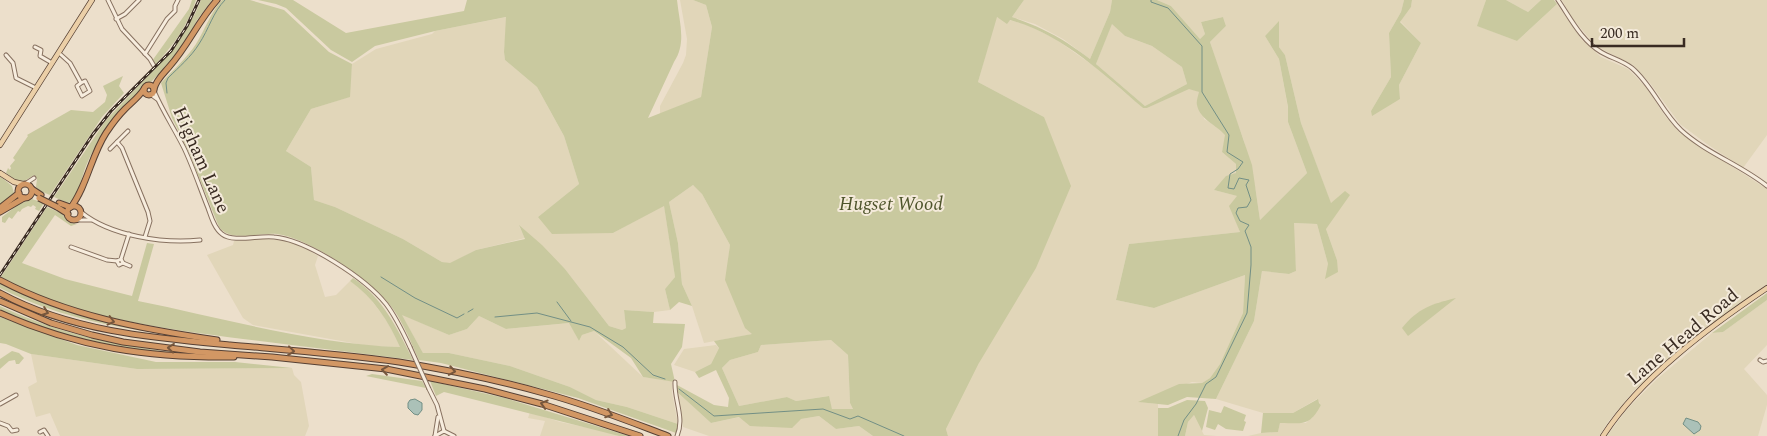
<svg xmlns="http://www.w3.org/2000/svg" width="1767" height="436" viewBox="0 0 1767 436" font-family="Spectral,serif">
<rect width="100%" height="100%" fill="#ecdfcb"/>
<!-- farmland -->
<g fill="#e1d6b9">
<polygon points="680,0 693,0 706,5 712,27 701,97 660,114 660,106 683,63 686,55 687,39"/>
<polygon points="1024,0 1112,0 1110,12 1090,59 1063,39 1035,24 1012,17"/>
<polygon points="1157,0 1404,0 1401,12 1389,33 1391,77 1371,111 1400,99 1399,85 1421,43 1400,21 1411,7 1412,0 1486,0 1478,26 1517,41 1557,4 1582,40 1601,57 1628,69 1646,87 1665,116 1680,133 1767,189 1767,284 1669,358 1632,393 1608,422 1599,436 1248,436 1261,433 1278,432 1280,423 1306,423 1321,405 1317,399 1293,413 1263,413 1216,399 1254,321 1262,271 1289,274 1296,271 1293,223 1317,224 1328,264 1337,260 1326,229 1331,204 1301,123 1285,55 1279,47 1279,22 1265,36 1279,59 1288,108 1288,122 1307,173 1260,220 1256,192 1244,141 1227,95 1210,42 1226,26 1223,17 1201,22 1205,34 1200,39 1171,6"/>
<polygon points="1506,0 1541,0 1528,12"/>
<polygon points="1562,0 1767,0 1767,135 1743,168 1707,144 1680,124 1650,83 1633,65 1598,47 1589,38 1572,18"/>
<polygon points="507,17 504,52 505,60 537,87 564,136 579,184 538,217 613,233 664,205 675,277 665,289 670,310 654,312 624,310 626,328 622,330 609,326 565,269 519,226 525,238 476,250 450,264 442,262 403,239 335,207 314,200 311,167 286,151 311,109 349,97 352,64 376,49 432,34 435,31"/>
<polygon points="996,17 1025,24 1054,38 1095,67 1143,108 1147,108 1189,88 1199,92 1204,119 1219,128 1226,135 1222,152 1236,164 1236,173 1214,190 1237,196 1236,221 1240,232 1129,244 1116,300 1154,308 1245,275 1243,313 1220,364 1210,378 1202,383 1192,382 1139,402 1158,404 1158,436 948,436 946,429 979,363 1044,117 978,82"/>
<polygon points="1112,23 1125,36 1152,46 1182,67 1187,84 1145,106 1096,64"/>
<polygon points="693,185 702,194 730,245 726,281 753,334 704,343 692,306 682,284 678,243 669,202"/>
<polygon points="259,238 287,241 302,246 318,256 315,265 325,297 336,295 350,281 364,291 385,318 401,347 369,346 253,325 243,318 207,255 233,245 234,241"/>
<polygon points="1767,300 1767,345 1744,369 1767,395 1767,405 1758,436 1607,436 1627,409 1657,379 1712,333 1723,332"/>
<polygon points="401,314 449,335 467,329 479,316 506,329 570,323 579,341 582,335 594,331 643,377 672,381 672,393 678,424 627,407 596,400 570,387 510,366 449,353 423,353"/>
<polygon points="831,340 848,355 850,403 853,409 832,409 828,396 796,401 787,397 739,406 722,368 730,360 758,352 761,345"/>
<polygon points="716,345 719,348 711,364 695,372 674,365 684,349"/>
<polygon points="31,354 137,369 292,368 294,375 301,382 309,426 305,436 60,436 50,413 36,417 28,387 37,382"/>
<polygon points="676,391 711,423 740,417 801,419 819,416 836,429 859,426 873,436 709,436 683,427"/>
<polygon points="530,412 560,422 604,431 619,436 540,436 545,421 528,418"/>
<polygon points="1194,415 1204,435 1217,436 1185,436 1188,422"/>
</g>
<!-- green -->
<g fill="#c9c99f" fill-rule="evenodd">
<path d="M192,0H196C188,25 173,46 154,66L152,61L189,9Z"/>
<path d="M201,0H212L197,20L186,42L173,59L152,81L141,87L140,92C116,115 99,135 86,166C82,176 77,200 68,203L54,197L106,120L170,53L195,14Z"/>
<path d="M222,0H250L284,10L329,52L352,64L350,97L311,109L286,151L311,167L314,200L335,207L403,239L442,262L450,263L476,250L525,239L519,225L542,245L565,269L609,326L622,330L626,328L624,310L654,312L653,323L685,324L682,347L671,364L675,382L643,377L631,358L594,331L582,335L579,341L569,323L506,329L479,316L467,329L449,335L402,315L423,353H449L510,366L570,387L596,400L627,407L678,424L676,433L578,398L441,363L419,360C411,343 404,324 393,309C374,282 310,238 277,234C259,232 231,243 219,227L188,150L172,118L161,83C173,70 186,59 196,44C205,30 210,13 222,0Z"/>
<path d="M258,0H293L346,33L464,11L467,0H677C679,21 687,43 674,62L648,118L701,97L712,27L706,5L693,0H1024L1012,17C1044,28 1064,39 1090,59L1110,12L1112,0H1157L1171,6L1200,39L1205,34L1201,22L1223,17L1226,26L1210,42L1252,165L1260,220L1307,173L1288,122V107L1279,59L1265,36L1279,21V47L1285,55L1301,123L1331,203L1345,191L1350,195L1326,229L1337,260L1338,272L1325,279L1328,264L1317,224L1294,223L1296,271L1289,274L1262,271L1254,321L1216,399L1187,397L1168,405L1138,402L1179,384L1202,383L1210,378L1220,364L1243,313L1245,275L1154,308L1116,300L1129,244L1240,232L1229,206L1237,196L1214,190L1226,176L1236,173V164L1222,152L1225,135C1217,125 1200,120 1197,105C1196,102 1198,96 1199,92L1189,89L1147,108H1143C1102,73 1062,34 1010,20L1007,24L997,17L978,82L1044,117L1071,186L1036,268L979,363L946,429L948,436H873L859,426L836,429L819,416L801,419L792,428L750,426L739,417L711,423L676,391L677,385L714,405L728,407L729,398L716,370L699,378L695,372L711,364L719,348L714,341L752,334L745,328L725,280L730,245L702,194L693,185L669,202L678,243L682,284L692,306L679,302L670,310L665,289L675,277L664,206L613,233L552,234L538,217L579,184L564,136L537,87L505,60L504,52L506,17L435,31L375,46L352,62L331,50L286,8L276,4ZM1112,24L1125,36L1152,46L1182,67L1187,84L1145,106L1096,64ZM831,340L848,355L850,403L853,409H832L829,396L796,401L787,397L739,406L722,368L730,360L758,352L761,345Z"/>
<polygon points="1404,0 1412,0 1411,7 1400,22 1421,43 1399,85 1400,99 1372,116 1371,111 1391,77 1389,33 1401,12"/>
<polygon points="1486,0 1506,0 1528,12 1541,0 1554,0 1557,4 1517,41 1477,26"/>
<polygon points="123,76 119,86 124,93 102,117 50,195 40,191 36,187 37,179 34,175 26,180 18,182 6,173 8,168 10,170 11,168 10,166 15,160 13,158 28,136 27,135 71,110 93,112 105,102 107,95 103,86"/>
<polygon points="0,176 12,186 14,193 0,205"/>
<polygon points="32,199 44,203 39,211 35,209 36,207 33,205 31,207 28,206 22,209 20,212 18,211 12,219 9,217 5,223 2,222 2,217 19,204"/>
<path d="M47,207L61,213L70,223L77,224L71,226L55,215L22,263L65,279L132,296L147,243L154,244L138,301C223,318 311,344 400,347C389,322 373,297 350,281L353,278C383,298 397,328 413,360C356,353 299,346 243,339C159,328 76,318 1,277Z"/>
<path d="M0,282L46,304L75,314L159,333C102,325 54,315 2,289L0,288Z"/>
<polygon points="1767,293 1767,300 1723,332 1712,333"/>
<path d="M1456,298L1408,336L1402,328C1418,308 1432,304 1456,298Z"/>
<path d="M0,306C59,334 122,347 187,354C174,354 161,354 148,353C97,347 47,331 0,310Z"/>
<polygon points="0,317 77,345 156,362 235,362 292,368 137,369 31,354 6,344 0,343"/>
<polygon points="12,351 19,353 24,358 19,364 16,364 15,360 9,361 0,369 0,359"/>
<polygon points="372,374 422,381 426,388 366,376"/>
<polygon points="430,381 505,398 629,436 619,436 444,392 436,396"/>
<path d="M1318,399L1319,403L1321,405C1309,427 1303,423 1280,423L1278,432L1261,433L1263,413H1293Z"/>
<polygon points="1187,400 1205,401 1208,408 1202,431 1194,415 1188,422 1185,436 1158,436 1158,408 1168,408"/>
<polygon points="1224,406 1246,415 1244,421 1246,422 1243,431 1226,429 1218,424 1215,430 1206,427 1209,410 1221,413"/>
</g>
<!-- water -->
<g fill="#abc1b8" stroke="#728f85">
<polygon points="415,399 422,403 422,410 418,415 414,414 408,408 408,403 410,400"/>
<polygon points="1686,418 1698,422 1701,426 1700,430 1694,434 1683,424"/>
</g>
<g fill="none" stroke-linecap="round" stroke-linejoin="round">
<!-- stream -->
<g stroke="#728f85" stroke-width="1">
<polyline points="1151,0 1151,2 1168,8 1202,46 1202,92 1229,135 1227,152 1243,162 1238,169 1230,174 1228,188 1234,189 1239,178 1249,180 1246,185 1251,200 1247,207 1238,208 1236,213 1240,221 1249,225 1245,231 1251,247 1251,265 1247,313 1216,377 1206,384 1196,404 1184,420 1178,436"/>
<path d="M167,93L166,83L168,78C179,67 191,57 199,44C209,29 213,12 225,0"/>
<polyline points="381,277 415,298 457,318 464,314"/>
<polyline points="557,302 571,321"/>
<polyline points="468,312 473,309"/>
<polyline points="495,317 537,313 590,327 623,347 653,375 665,379"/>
<polyline points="679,389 714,416 823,409 850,419 858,416 904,436"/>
</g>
<!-- minor casing -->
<g stroke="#877160" stroke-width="5">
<g id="minor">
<polyline points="108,0 122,29 150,59 154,66"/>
<path d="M1558,0C1571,19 1581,40 1601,52C1611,58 1622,60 1632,68C1652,85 1662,112 1681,130C1706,153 1741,165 1767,186"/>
<polyline points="116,19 125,14 139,0"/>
<polyline points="35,47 41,50 40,56 52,63"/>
<polyline points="59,53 70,63 81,83 77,86 82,96 90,91 85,81 81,83"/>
<polyline points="145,54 167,19 175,11 175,6 178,0"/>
<polyline points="6,55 13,63 16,78 36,88"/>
<path d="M154,91C162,110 174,128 184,148C193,167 200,188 208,208C211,216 214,228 222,234C233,243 259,235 274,237C307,240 365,278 386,304C396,317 403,332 410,347"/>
<polyline points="150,94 157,99"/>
<polyline points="117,142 122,148 148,212 150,221 145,237"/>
<polyline points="110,149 128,131"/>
<polyline points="25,184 34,178"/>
<path d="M81,212C110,236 164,244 200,240"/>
<polyline points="76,220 91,220"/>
<polyline points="71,247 107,260 117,261"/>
<polyline points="121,259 117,261 119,265 123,263 121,259 129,234"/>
<polyline points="123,263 130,266"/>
<polyline points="1760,360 1763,362 1767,361"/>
<path d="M675,382C674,400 685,418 677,436"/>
<polyline points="429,389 437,405 444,431"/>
<polyline points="0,404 16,395"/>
<polyline points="0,423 8,426 12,431 17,430"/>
<polyline points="40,432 44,430 48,436"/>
<polyline points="435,436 438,417"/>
<polyline points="435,436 444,431 454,436"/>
</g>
</g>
<!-- major casing -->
<g stroke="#564034" stroke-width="6">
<g id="major">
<polyline points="0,145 92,0"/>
<polyline points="0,173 14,182 23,184"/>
<path d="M1603,436C1641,377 1709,327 1767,288"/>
</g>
</g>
<!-- highway casing -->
<g stroke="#564034" stroke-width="7">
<g id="highway">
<circle cx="149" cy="90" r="5"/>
<path d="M154,89C156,80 163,74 169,67C188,46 198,21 217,0"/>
<circle cx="25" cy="191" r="7"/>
<polyline points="32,189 41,195"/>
<polyline points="59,203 70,207"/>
<circle cx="74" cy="213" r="7"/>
<polyline points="57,207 68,214"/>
<path d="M71,207C87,186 91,156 106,133C112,124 118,116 125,109C132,102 139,97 144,89"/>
<polyline points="0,208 19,193"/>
<polyline points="0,212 24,198"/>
<path d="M0,280C68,316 142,329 217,340"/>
<path d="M0,293C70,331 152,338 230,345C287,350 343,354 399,362C449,370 498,380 547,394C588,405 628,421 668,436"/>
<polyline points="0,301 51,323 92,335 123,342 200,352 272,357 386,369 485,389 542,404 640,436"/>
<path d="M0,313C78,348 149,358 234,357"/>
</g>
</g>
<!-- minor -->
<use href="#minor" stroke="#f7edde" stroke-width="3"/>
<!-- major -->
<use href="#major" stroke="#ebcfa7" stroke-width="4.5"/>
<!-- highway -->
<use href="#highway" stroke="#d29764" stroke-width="5"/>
<!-- rail casing -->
<g stroke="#392b22" stroke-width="3">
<polyline id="rail" points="0,275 93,134 111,111 171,51 187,26 199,0"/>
</g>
<!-- rail -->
<use href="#rail" stroke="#f4eada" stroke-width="1" stroke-dasharray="4" stroke-linecap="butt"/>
<!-- minor-bridge casing -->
<g stroke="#877160" stroke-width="5" stroke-linecap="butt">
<polyline id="minor-bridge" points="410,347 429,389"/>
</g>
<!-- highway-bridge casing -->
<g stroke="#564034" stroke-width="7" stroke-linecap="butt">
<polyline id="highway-bridge" points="39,198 57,207"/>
</g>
<!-- minor-bridge -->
<use href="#minor-bridge" stroke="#f7edde" stroke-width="3"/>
<!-- highway-bridge -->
<use href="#highway-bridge" stroke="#d29764" stroke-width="5"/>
</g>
<!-- one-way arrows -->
<defs><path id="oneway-chevron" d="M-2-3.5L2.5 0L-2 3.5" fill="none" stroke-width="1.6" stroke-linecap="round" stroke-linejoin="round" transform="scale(1.25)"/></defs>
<g stroke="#76563c">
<use href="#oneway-chevron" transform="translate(45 312) rotate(20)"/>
<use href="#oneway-chevron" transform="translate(111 321) rotate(14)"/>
<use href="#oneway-chevron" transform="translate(171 348) rotate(-174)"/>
<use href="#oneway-chevron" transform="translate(291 351) rotate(6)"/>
<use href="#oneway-chevron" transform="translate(385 370) rotate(-172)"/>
<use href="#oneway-chevron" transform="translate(452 371) rotate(10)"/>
<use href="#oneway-chevron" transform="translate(544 404) rotate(-163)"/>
<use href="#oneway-chevron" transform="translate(609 414) rotate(20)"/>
</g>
<g text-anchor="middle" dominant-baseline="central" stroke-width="4" stroke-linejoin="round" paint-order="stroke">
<!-- street labels -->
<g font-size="19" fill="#392b22" stroke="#f4eada">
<text transform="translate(201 160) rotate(66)">Higham Lane</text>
<text transform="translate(1683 337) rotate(-40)">Lane Head Road</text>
</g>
<!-- park labels -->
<g font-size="19" font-style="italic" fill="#4e542b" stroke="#f4eada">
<text x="891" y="204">Hugset Wood</text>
</g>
</g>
<!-- scale -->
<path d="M1592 38v8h92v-8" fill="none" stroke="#392b22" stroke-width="2.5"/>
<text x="1600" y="38" font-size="15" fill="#392b22" stroke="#f4eada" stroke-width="4" paint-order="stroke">200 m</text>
</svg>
